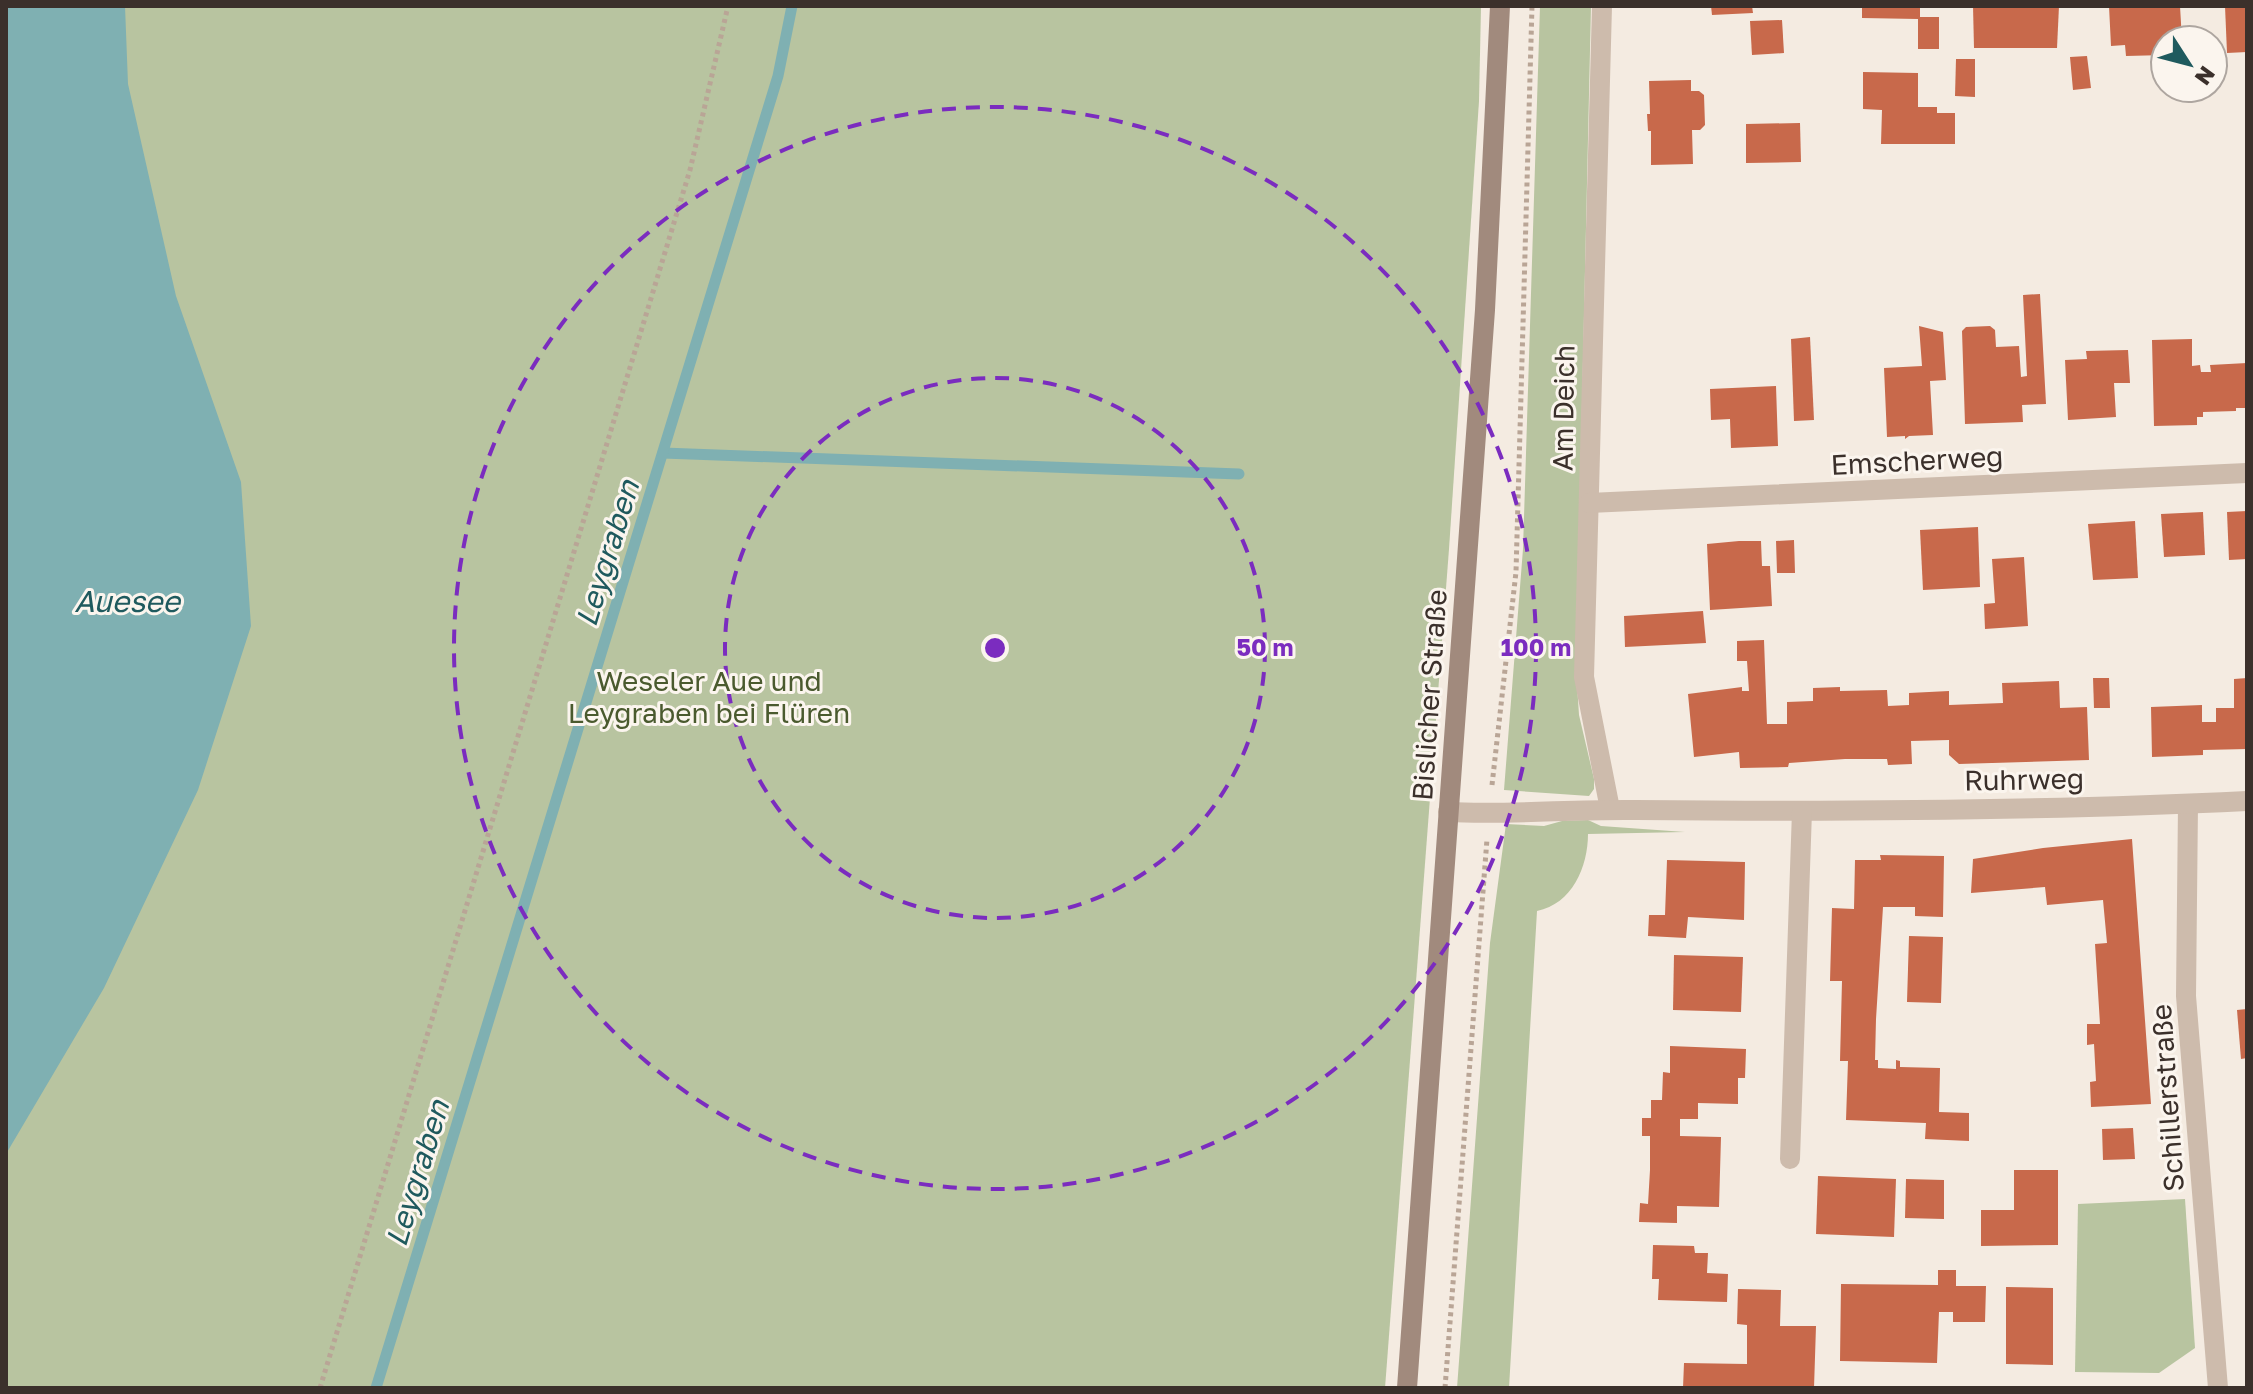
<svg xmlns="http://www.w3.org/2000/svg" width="2253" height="1394" viewBox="0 0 2253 1394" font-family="'Golos Text',sans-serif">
<rect width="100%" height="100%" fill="#f4ebe1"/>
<!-- green -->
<g fill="#b8c4a0">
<polygon points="6,6 1481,6 1479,101 1449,549 1385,1388 6,1388"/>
<polygon points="1540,6 1591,6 1576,669 1579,715 1594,779 1594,789 1589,796 1504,790 1523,549"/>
<path d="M1588,820L1601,826L1685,832L1588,834C1588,867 1572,904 1537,911L1509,1388H1457L1490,943L1506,824L1544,826L1562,821Z"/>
<polygon points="2185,1199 2195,1348 2159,1373 2075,1372 2078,1204"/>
</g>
<!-- water -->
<polygon fill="#7fb0b2" points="6,6 125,6 128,84 176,296 241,482 251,626 198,790 104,988 6,1154"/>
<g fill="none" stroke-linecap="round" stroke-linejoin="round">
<!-- stream -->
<g stroke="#7fb0b2" stroke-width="11">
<polyline points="663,453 1239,474"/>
<polyline points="376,1388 778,76 792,6"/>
</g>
</g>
<!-- building -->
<g fill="#c8694b">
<polygon points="1711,6 1752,6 1753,13 1712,15"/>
<polygon points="1862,6 1920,6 1920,17 1939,17 1939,49 1918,49 1918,19 1862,18"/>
<polygon points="1973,6 2059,6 2057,48 1974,48"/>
<polygon points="2109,6 2180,6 2182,40 2165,40 2165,55 2126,56 2125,45 2111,46"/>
<polygon points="2225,6 2247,6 2247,52 2227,53"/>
<polygon points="1782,20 1784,53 1752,55 1750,21"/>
<polygon points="2087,56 2091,88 2073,90 2070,57"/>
<polygon points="1956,59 1975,59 1975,97 1955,96"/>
<polygon points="1863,72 1918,73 1918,107 1937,107 1937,113 1955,113 1955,144 1881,144 1882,110 1863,109"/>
<polygon points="1691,80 1691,91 1699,91 1704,95 1705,125 1700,130 1692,130 1693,164 1651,165 1651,131 1648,131 1647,114 1650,114 1649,81"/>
<polygon points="1800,123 1801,162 1746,163 1746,124"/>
<polygon points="2040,294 2046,404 2022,405 2023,422 1965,424 1962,331 1966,327 1990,326 1995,330 1996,347 2019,346 2021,377 2027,376 2023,295"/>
<polygon points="1919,326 1943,332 1946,380 1930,381 1933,435 1909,436 1905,439 1905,436 1887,437 1884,368 1922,366"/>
<polygon points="1810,337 1814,420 1794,421 1791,339"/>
<polygon points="2192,339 2192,366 2200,365 2201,372 2211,372 2210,365 2247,363 2247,408 2236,408 2236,411 2203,412 2203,417 2197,417 2197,425 2154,426 2152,340"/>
<polygon points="2128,350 2130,383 2114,383 2116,417 2068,420 2065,360 2087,359 2086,351"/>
<polygon points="1776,386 1778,446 1731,448 1730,419 1711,420 1710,389"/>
<polygon points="2247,511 2247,559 2229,560 2227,512"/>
<polygon points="2203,512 2205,555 2164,557 2161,514"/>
<polygon points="2135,521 2138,578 2093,580 2088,524"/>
<polygon points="1978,527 1980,587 1923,590 1920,530"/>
<polygon points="1794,540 1795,573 1777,573 1776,541"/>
<polygon points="1739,541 1761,541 1762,566 1770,566 1772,606 1710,610 1707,544"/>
<polygon points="2024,557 2028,626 1985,629 1984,604 1995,603 1992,559"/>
<polygon points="1703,611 1706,643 1625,647 1624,616"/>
<polygon points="1764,640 1767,724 1787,724 1787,702 1813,701 1813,688 1840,687 1840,691 1887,690 1888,706 1909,705 1909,693 1949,691 1949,705 2003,703 2002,683 2059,681 2060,708 2087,707 2089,760 1959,764 1949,755 1949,740 1911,741 1912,764 1888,765 1887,759 1845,759 1789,763 1788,767 1740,768 1739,752 1694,757 1688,694 1742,687 1742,691 1749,691 1747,661 1737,661 1737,641"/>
<polygon points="2093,678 2109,678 2110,708 2094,708"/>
<polygon points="2247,678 2247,749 2203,750 2203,755 2152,757 2151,707 2202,705 2202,722 2216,722 2216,708 2234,708 2234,679"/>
<polygon points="2132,839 2151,1104 2091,1107 2090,1082 2096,1081 2094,1044 2087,1045 2087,1024 2100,1024 2095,944 2107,943 2103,900 2047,905 2045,887 1971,893 1973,859 2043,848"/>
<polygon points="1880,855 1944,856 1943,917 1915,916 1915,907 1883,907 1876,1019 1875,1060 1878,1060 1878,1068 1896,1069 1896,1060 1900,1061 1900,1067 1940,1068 1939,1112 1969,1113 1969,1141 1925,1139 1926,1123 1846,1120 1848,1061 1840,1061 1842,981 1830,981 1832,908 1854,909 1855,860 1881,860"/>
<polygon points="1667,860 1745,862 1744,920 1688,917 1686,938 1648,936 1649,915 1665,915"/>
<polygon points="1909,936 1943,937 1941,1003 1907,1002"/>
<polygon points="1674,955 1743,957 1741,1012 1673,1010"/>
<polygon points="2247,1009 2247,1058 2241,1059 2237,1010"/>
<polygon points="1670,1046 1746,1049 1745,1078 1738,1078 1738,1104 1698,1103 1698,1119 1680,1119 1680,1136 1721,1137 1719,1207 1677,1206 1677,1223 1639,1222 1640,1203 1648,1204 1650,1170 1650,1136 1642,1136 1642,1118 1651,1118 1651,1100 1662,1100 1663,1072 1670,1073"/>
<polygon points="2133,1128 2135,1159 2103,1160 2102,1129"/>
<polygon points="2014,1170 2058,1170 2058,1245 1981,1246 1981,1210 2014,1210"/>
<polygon points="1818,1176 1896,1179 1894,1237 1816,1234"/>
<polygon points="1906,1179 1944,1180 1944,1219 1905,1218"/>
<polygon points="1653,1245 1694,1246 1695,1253 1708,1253 1707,1273 1728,1274 1727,1302 1658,1300 1659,1279 1652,1279"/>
<polygon points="1938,1270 1956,1270 1956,1286 1986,1286 1985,1322 1953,1322 1953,1312 1939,1312 1937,1363 1840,1361 1841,1284 1938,1285"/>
<polygon points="2006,1287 2053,1288 2053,1365 2006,1364"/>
<polygon points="1738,1289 1781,1290 1780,1326 1816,1326 1814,1388 1683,1388 1684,1363 1747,1364 1747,1325 1737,1324"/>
</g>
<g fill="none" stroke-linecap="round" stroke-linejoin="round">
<!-- path -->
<g stroke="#b9a596" stroke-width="5" stroke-dasharray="4 4" stroke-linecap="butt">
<polyline points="1492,785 1516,572 1532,6"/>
<polyline points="320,1388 690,170 728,6"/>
<polyline points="1445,1388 1487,839"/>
</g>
<!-- street -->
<g stroke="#cdbbac" stroke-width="20">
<polyline points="1602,6 1584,677 1610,809"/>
<polyline points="1589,503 2247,473"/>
<polyline points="2188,804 2186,996 2218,1388"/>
<path d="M1448,812C1511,815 1573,809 1636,810C1839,812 2044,811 2247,801"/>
<polyline points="1790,1159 1802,811"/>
</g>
<!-- secondary -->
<polyline stroke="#a18a7d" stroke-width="20" points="1407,1388 1485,310 1500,6"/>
</g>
<!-- distance rings -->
<g fill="none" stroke="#7b2cbf" stroke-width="4" stroke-dasharray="14 10">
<circle cx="995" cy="648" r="270"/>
<circle cx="995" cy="648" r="541"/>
</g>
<g text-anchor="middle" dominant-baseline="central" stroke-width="6" stroke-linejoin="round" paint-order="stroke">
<!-- street labels -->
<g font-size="28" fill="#3b302b" stroke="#fbf5ee">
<text transform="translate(1563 408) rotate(-89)">Am Deich</text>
<text transform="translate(1917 460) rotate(-3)">Emscherweg</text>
<text transform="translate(1429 695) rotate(-86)">Bislicher Straße</text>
<text transform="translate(2024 779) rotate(-1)">Ruhrweg</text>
<text transform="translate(2167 1098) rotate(-94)">Schillerstraße</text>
</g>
<!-- park labels -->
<g font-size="28" fill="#4a5a2e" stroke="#fbf5ee">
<text x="709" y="680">Weseler Aue und<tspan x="709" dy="32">Leygraben bei Flüren</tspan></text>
</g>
<!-- water labels -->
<g font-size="30" font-style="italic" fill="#1f5a5e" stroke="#fbf5ee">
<text transform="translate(607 553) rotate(-73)">Leygraben</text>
<text x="127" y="601">Auesee</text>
<text transform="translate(417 1173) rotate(-73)">Leygraben</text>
</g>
</g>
<circle cx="995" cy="648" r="12" fill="#7b2cbf" stroke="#fbf5ee" stroke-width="4"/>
<g font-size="24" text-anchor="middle" font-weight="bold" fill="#7b2cbf" stroke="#fbf5ee" stroke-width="6" stroke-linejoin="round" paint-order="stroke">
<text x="1265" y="656">50 m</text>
<text x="1536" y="656">100 m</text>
</g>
<!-- border -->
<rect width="2253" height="1394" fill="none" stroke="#3b302b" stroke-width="16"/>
<!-- north arrow -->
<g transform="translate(2189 64) rotate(126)"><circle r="38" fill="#fbf5ee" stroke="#aea6a0" stroke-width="2"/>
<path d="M0-6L14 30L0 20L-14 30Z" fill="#1f5a5e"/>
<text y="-12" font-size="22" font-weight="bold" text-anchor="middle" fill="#3b302b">N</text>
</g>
</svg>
